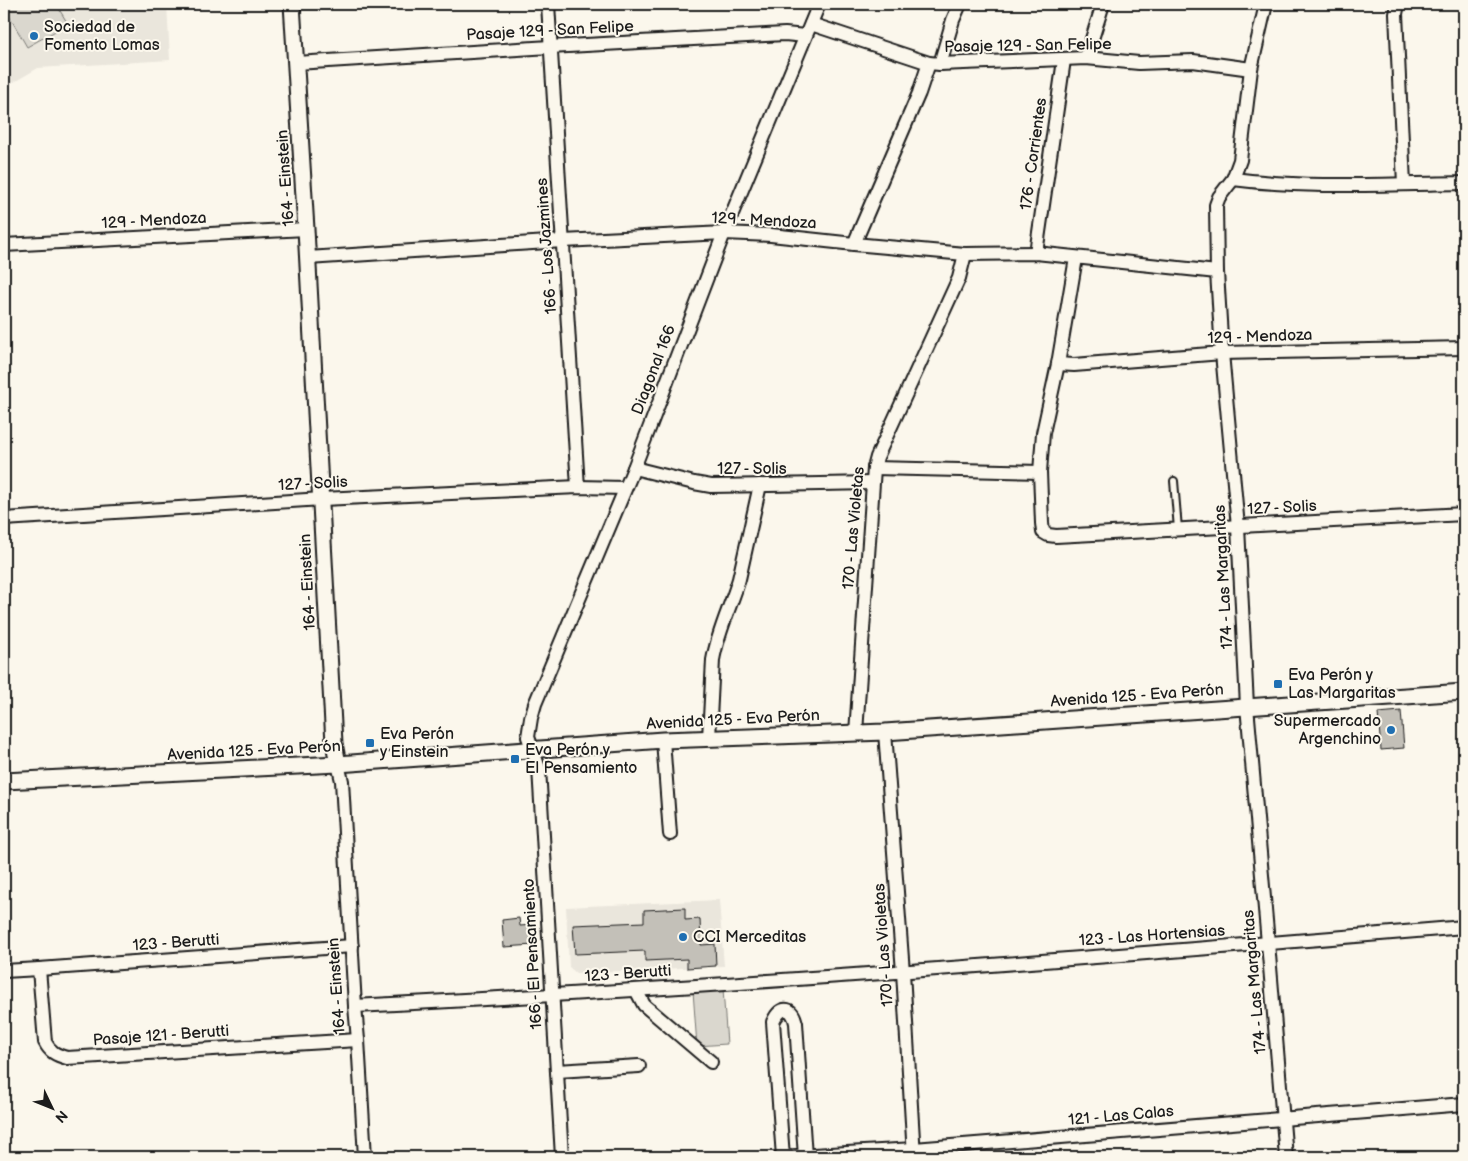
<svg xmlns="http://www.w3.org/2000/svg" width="1468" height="1161" viewBox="0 0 1468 1161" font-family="'Balsamiq Sans',sans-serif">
<rect width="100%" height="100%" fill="#fbf7ec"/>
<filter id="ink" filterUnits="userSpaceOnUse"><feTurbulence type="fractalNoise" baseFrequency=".02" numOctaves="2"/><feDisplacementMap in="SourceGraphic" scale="10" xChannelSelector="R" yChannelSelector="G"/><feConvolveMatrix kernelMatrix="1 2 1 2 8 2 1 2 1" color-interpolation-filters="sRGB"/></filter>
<g filter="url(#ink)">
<!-- built -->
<g fill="#eae6dc">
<polygon points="56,4 167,4 170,60 38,68 4,88 4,7 27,47 68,25"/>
<polygon points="719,900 724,966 576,973 569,967 566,907"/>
</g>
<!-- green -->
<g fill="#dad7ce" stroke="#7b7a75">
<polygon points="4,4 56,4 68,24 27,47 4,7"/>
<polygon points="723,989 727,1044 697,1046 693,991"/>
</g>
<!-- building -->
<g fill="#c3c0b8" stroke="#1c1c1c">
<polygon points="1401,711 1404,748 1381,750 1378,713"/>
<polygon points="685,908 685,920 700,919 701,945 715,944 716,966 687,968 687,959 645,961 645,951 575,954 573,925 644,922 644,910"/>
<polygon points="519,918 520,926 533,925 534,945 504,947 502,920"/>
</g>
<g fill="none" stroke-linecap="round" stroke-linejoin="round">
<!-- service casing -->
<g stroke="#1c1c1c" stroke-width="10">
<polyline id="service" points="1174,481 1178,529"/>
</g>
<!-- minor casing -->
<g stroke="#1c1c1c" stroke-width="16">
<g id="minor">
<polyline points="548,4 578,487"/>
<polyline points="1266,4 1251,69 1240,160 1233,179 1219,197 1216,205 1217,272 1222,353 1238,527 1247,706 1268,943 1286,1157"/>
<polyline points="1398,4 1396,14 1404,184"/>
<polyline points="811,24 929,63 940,64 1086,58 1139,63 1193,61 1251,69"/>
<polyline points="1086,58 1103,4"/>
<polyline points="296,63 550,47 785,34 805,36"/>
<polyline points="940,64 953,20 960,4"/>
<path d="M1233,179C1309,189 1387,184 1464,183"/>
<polyline points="854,244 919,93 929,63"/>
<polyline points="4,245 306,229"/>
<polyline points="1036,253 1064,60"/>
<polyline points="308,258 563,241 724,233 771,235 854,244 965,254 1036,253 1217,272"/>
<polyline points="1076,258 1058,364 1043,433 1040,472 1042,523 1043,532 1048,535 1056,536 1464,514"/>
<polyline points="1058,364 1074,365 1222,353 1464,348"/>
<polyline points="634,468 694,483 711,486 872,483"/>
<polyline points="874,468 1040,472"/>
<polyline points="4,519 322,499 578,487 625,488"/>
<polyline points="885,732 903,972 914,1156"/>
<polyline points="856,733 874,468 877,457 959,278 965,254"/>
<path d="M709,738L713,660C718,631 731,606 739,579L760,485"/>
<polyline points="663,740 670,834"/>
<polyline points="338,764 342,781 355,1006 358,1040 365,1157"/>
<path d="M39,969L45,1042C50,1052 56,1055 67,1058L358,1040"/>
<polyline points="4,971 39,969 352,946"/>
<polyline points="636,990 644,1005 711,1062"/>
<path d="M355,1006C725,987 1095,958 1464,927"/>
<polyline points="557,1071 639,1066"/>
<polyline points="562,1157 539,768 528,737 531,718 535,704 634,468 724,233 819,4"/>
<polyline points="780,1157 914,1149 1464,1104"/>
<path d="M783,1157L773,1022C780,1006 792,1005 796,1023L805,1157"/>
</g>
</g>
<!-- tertiary casing -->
<g stroke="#1c1c1c" stroke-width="19">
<g id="tertiary">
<polyline points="292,4 306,229 334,743 338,764"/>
<polyline points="4,781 338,764 663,740 885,732 1464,692"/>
</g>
</g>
<!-- service -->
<use href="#service" stroke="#fbf7ec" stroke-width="6"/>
<!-- minor -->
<use href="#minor" stroke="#fbf7ec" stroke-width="12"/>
<!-- tertiary -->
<use href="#tertiary" stroke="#fbf7ec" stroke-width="15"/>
</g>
</g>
<!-- markers -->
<g fill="#1f6fb2" stroke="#fbf7ec" stroke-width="2">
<circle cx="34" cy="36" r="5"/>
<rect x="1273" y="679" width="10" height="10" rx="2.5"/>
<circle cx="1391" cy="730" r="5"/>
<rect x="365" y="738" width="10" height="10" rx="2.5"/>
<rect x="510" y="754" width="10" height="10" rx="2.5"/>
<circle cx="683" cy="937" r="5"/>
</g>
<g text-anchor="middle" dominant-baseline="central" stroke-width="4" stroke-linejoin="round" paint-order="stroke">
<!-- poi labels -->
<g font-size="16" fill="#1c1c1c" stroke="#fbf7ec" text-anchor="start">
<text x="44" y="27">Sociedad de<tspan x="44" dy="18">Fomento Lomas</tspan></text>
<text x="1288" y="675">Eva Perón y<tspan x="1288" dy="18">Las Margaritas</tspan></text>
<text x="1381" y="721" text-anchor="end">Supermercado<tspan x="1381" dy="18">Argenchino</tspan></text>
<text x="380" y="734">Eva Perón<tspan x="380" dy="18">y Einstein</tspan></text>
<text x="525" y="750">Eva Perón y<tspan x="525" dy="18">El Pensamiento</tspan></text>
<text x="693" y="937">CCI Merceditas</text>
</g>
<!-- street labels -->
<g font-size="16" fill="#1c1c1c" stroke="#fbf7ec">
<text transform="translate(550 31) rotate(-3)">Pasaje 129 - San Felipe</text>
<text transform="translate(1028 46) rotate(-1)">Pasaje 129 - San Felipe</text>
<text transform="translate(1034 154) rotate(-82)">176 - Corrientes</text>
<text transform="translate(286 178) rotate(-94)">164 - Einstein</text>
<text transform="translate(154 221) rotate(-3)">129 - Mendoza</text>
<text transform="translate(764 221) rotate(3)">129 - Mendoza</text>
<text transform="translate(547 246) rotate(-94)">166 - Los Jazmines</text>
<text transform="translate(1260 337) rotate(-2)">129 - Mendoza</text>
<text transform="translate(654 370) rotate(-69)">Diagonal 166</text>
<text x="752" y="469">127 - Solis</text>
<text transform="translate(313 484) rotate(-3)">127 - Solis</text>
<text transform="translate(1282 508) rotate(-3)">127 - Solis</text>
<text transform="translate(854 528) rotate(-85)">170 - Las Violetas</text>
<text transform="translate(1224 577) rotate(-93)">174 - Las Margaritas</text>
<text transform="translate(308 582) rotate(-93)">164 - Einstein</text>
<text transform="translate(1137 696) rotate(-4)">Avenida 125 - Eva Perón</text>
<text transform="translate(733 720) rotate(-3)">Avenida 125 - Eva Perón</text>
<text transform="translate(254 751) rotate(-3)">Avenida 125 - Eva Perón</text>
<text transform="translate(1152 936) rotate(-4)">123 - Las Hortensias</text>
<text transform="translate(176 943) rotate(-4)">123 - Berutti</text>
<text transform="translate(884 945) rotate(-94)">170 - Las Violetas</text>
<text transform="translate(533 954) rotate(-93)">166 - El Pensamiento</text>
<text transform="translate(628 974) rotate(-4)">123 - Berutti</text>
<text transform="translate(1255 982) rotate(-95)">174 - Las Margaritas</text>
<text transform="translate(337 986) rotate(-94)">164 - Einstein</text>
<text transform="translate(161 1036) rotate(-4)">Pasaje 121 - Berutti</text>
<text transform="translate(1121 1116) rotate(-5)">121 - Las Calas</text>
</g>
</g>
<!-- margin -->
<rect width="1468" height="1161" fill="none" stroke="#fbf7ec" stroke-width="20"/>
<rect x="10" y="10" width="1448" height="1141" fill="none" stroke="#1c1c1c" stroke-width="2" filter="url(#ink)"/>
<!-- north arrow -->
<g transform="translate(52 1108) rotate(133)" stroke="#fbf7ec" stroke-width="4" paint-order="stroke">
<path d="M0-4L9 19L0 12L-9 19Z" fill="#1c1c1c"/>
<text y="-8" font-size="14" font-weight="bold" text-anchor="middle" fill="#1c1c1c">N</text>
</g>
</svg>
